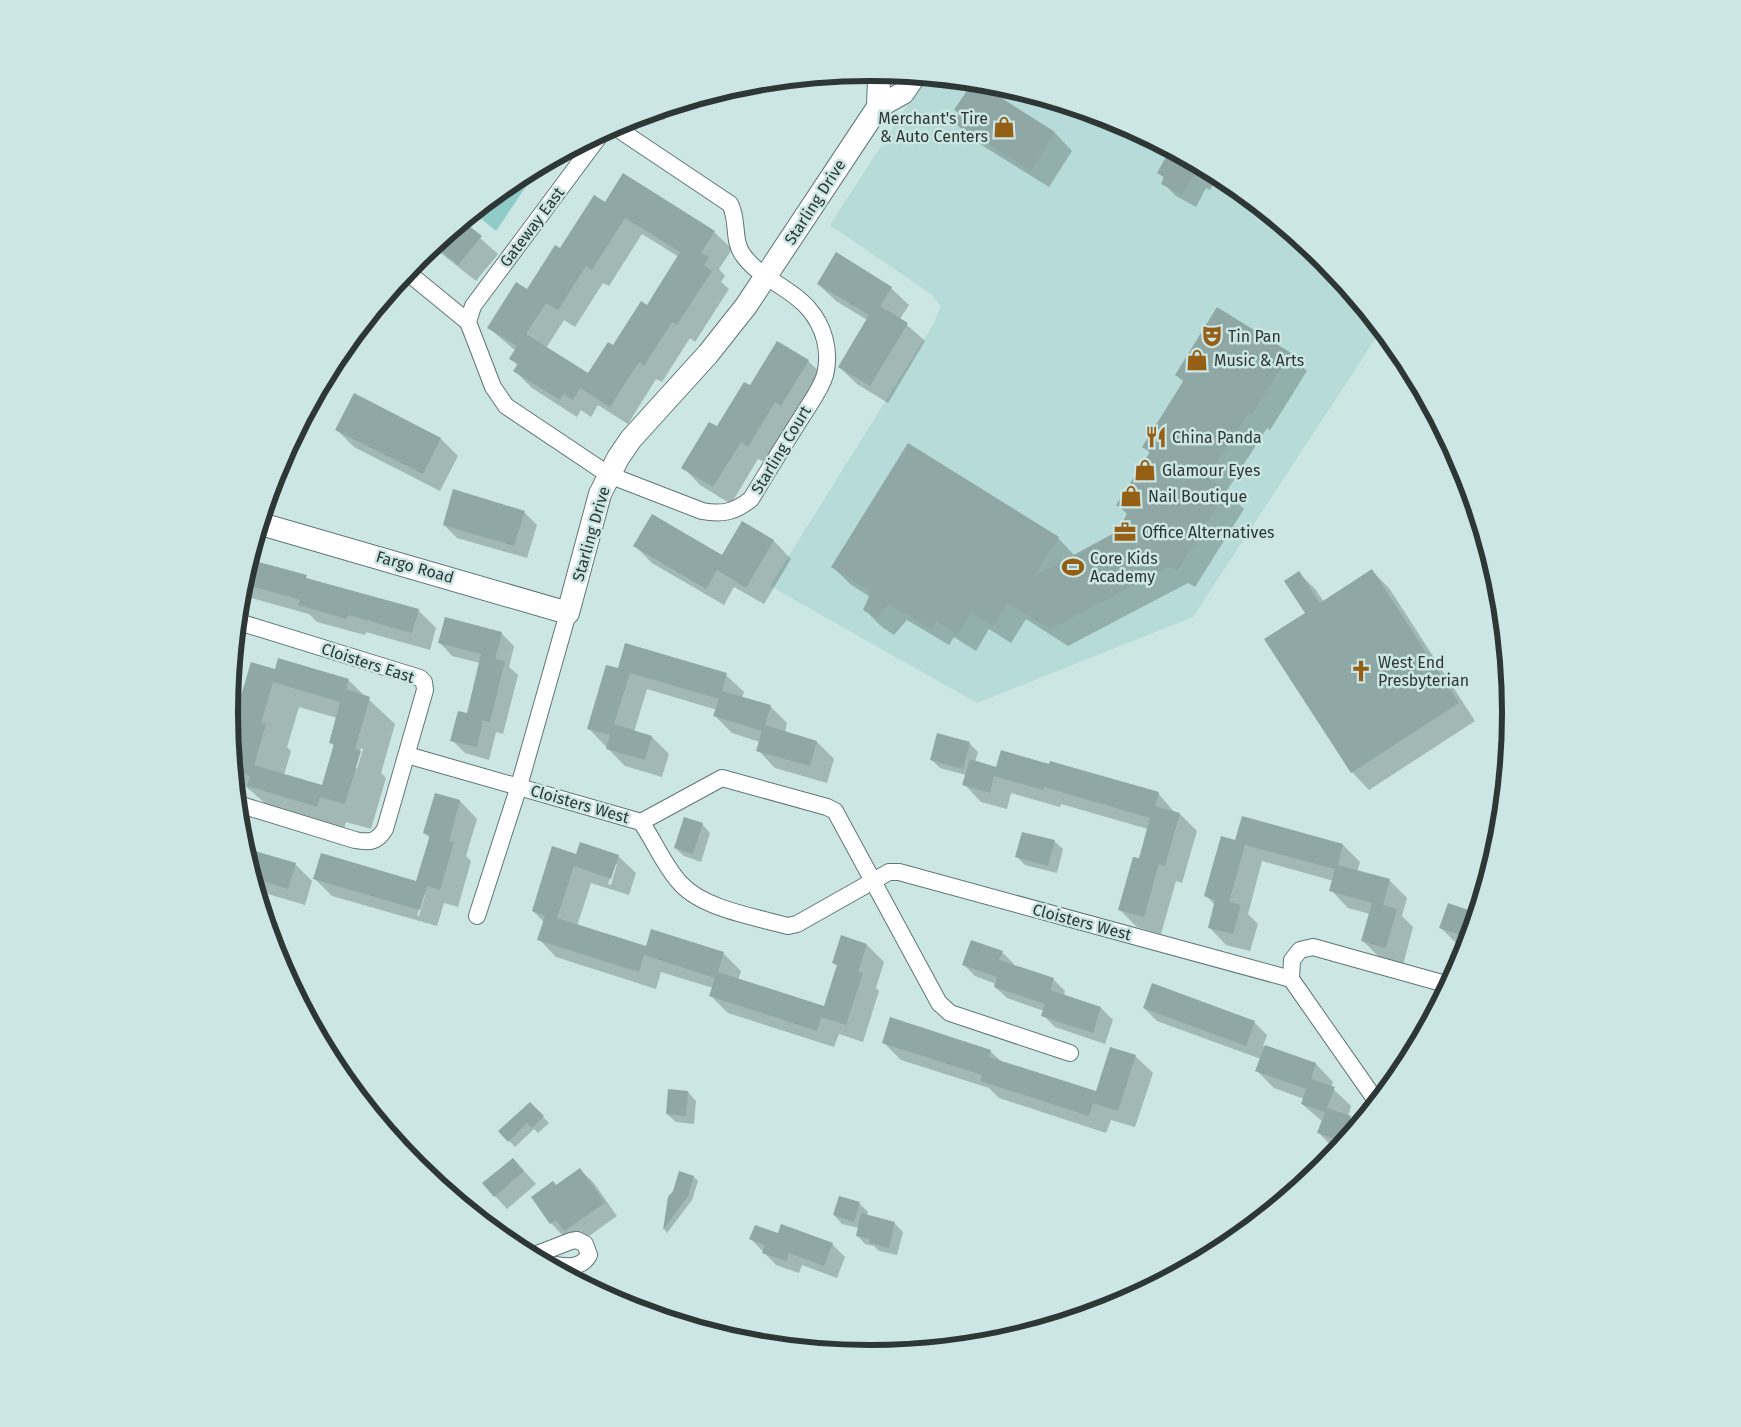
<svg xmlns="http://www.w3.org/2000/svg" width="1741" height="1427" viewBox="0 0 1741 1427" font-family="'Fira Sans',sans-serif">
<rect width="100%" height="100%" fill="#cbe6e3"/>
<!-- built -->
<polygon fill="#b7dbd8" points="925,78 996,85 1116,121 1227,181 1324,260 1381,330 1193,617 977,703 770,586 933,325 941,306 931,294 830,225"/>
<!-- green -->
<polygon fill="#90cbc7" points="539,167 496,231 474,213 515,180"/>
<!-- shadow -->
<g fill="#0003" fill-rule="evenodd">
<polygon points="978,85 1055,133 1072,151 1049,187 972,139 954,122"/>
<polygon points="672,107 664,120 652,113"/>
<polygon points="1172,151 1218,176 1210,190 1206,188 1196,207 1176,196 1163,183 1165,179 1159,173"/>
<path d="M605,204L714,232L732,249L719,269L725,276L721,282L729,289L695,342L690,338L662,382L656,379L628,424L598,405L591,417L581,410L577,417L532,388L515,371L518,366L511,358L516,351L489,328L527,291L560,250ZM642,234L679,257L648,307L588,374L546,348L564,320L575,327L603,283L609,286Z"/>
<polygon points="463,223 498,254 476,281 433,247"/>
<polygon points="1342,283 1371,318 1340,287"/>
<polygon points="818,284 891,288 909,305 900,319 925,341 888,403 857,384 839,367 867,320 836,301"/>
<polygon points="778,342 808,361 826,378 766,463 758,459 731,504 700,485 683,467 750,387"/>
<polygon points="1290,354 1307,371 1270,430 1267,428 1226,492 1244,509 1195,587 1188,583 1068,646 1026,619 1011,643 989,629 976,651 954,637 949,645 907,620 894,635 882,627 864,609 870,597 850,584 833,567 1058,538 1075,556 1119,532 1128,515 1118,505 1150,453 1144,447 1184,382 1176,375"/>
<polygon points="337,430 441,439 458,456 440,491 354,447"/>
<polygon points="524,512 537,525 527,558 457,538 444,525"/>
<polygon points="743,523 774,541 791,559 764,604 734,587 724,605 652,563 635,546 722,557"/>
<polygon points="250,562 418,610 436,628 430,650 366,632 365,635 317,622 309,614 241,595"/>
<polygon points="1372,571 1389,588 1475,721 1369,790 1352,772 1306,613 1298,572 1316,590 1324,602"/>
<polygon points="501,633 514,646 509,667 518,675 503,734 496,732 489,760 465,753 452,740 468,714 480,663 452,656 440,643"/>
<path d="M276,670L348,680L395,724L381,773L386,778L371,829L346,822L343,832L274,811L236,778L233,748L241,720L236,716ZM299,707L337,718L330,742L335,747L323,786L284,775L291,751L287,747ZM361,748L363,749L357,769L355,767Z"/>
<polygon points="619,670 726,675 744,692 742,698 770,706 787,723 785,732 817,742 834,759 827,783 775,768 758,750 760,742 732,733 715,716 717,710 647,689 634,732 652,737 669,754 662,777 625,766 588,728"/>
<polygon points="969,743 978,752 975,762 997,768 1158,793 1175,813 1180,814 1197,831 1182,883 1176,881 1161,934 1137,927 1119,909 1139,860 1148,829 1061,804 1060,807 1011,793 1007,809 981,802 964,784 966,775 940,768 931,759"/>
<path d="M436,794L460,801L477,819L466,856L471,861L458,907L444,903L437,926L332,896L315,879L417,882L430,838L424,833ZM423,895H425L419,916H417Z"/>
<polygon points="702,824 710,833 701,862 684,856 675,848"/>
<polygon points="1054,841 1063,849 1057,873 1025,865 1017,857"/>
<polygon points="1236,841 1343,845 1360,862 1357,872 1389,880 1407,898 1402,916 1413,927 1403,965 1380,958 1363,941 1370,914 1348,908 1331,890 1334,881 1262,861 1248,914 1258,924 1250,951 1226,945 1209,927 1215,905 1206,896"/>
<polygon points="245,849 295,864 312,881 305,905 258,891"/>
<path d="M577,856H618L636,873L629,895L591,883L577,926L646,948L652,931L724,954L741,971L738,980L824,1008L838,967L834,963L867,945L884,962L876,988L879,991L863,1042L839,1034L834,1047L728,1013L711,996L713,988L661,972L656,989L556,957L539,939L544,922L533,911ZM614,864H617L611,885L608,884Z"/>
<polygon points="1476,914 1466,948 1458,945 1441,928"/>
<polygon points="1002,952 1014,964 1013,966 1053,979 1065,991 1064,996 1101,1008 1113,1020 1105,1044 1055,1027 1043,1015 1044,1011 1007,998 995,987 996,984 975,976 963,964"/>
<polygon points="1144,1008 1254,1022 1267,1035 1263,1046 1316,1064 1333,1082 1331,1087 1351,1106 1348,1117 1358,1125 1336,1151 1319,1133 1323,1122 1302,1104 1304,1099 1274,1088 1257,1071 1261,1059 1157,1021"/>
<polygon points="884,1043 990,1051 1002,1062 1096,1093 1135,1056 1153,1073 1135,1127 1111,1120 1106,1133 999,1098 989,1088 901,1060"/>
<polygon points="688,1092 696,1101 694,1124 676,1122 667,1114"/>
<polygon points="530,1104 549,1123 538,1133 534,1129 515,1147 500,1131"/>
<polygon points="513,1159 536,1184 507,1209 495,1196"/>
<polygon points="580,1170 593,1182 617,1216 578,1244 567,1233 563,1236 551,1223 557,1186"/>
<polygon points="680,1173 694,1177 698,1181 692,1200 667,1233 664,1229 669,1197 674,1191"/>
<polygon points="839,1198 860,1204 868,1212 867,1216 894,1223 903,1232 897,1255 879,1251 874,1246 865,1244 857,1235 859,1228 842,1224 834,1215"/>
<polygon points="778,1234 832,1244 845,1257 837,1278 802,1265 799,1273 776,1265 751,1239"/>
</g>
<!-- building -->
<g fill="#8fa8a6" fill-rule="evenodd">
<polygon points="978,83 1055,132 1031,171 953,122 959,113 954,110 968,89 972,92"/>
<polygon points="1170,150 1199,166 1182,195 1161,184 1164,177 1157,173"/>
<path d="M623,173L715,231L701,253L709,257L704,265L712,271L677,325L672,322L644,366L639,362L610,407L580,388L573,400L563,394L560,400L513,371L518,364L509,359L517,346L487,328L516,282L527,289L555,245L560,248L594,195L605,202ZM625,218L680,252L647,305L641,301L613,345L608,342L588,373L526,334L546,303L558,310L586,266L592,270Z"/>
<polygon points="464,222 482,236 458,265 435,246"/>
<polygon points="836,252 892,287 880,306 908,323 870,386 838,367 869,315 817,284"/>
<polygon points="1217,307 1291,353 1252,414 1249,412 1207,478 1227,491 1177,571 1170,566 1050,629 1008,603 993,626 971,613 958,635 936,621 931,629 889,604 876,618 863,610 871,592 831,567 908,443 1059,537 1033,577 1118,531 1128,512 1116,505 1150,452 1142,447 1184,380 1175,375"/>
<polygon points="777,341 809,360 781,406 775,402 748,447 741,442 713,487 681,468 709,422 717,426 744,382 750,385"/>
<polygon points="354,393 441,438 423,474 335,430"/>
<polygon points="453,489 525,511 514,546 443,525"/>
<polygon points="652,514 722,555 742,521 774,540 746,588 717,570 706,589 633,546"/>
<polygon points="251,560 307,575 306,578 419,609 412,633 348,615 347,619 298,605 300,600 243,584"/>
<polygon points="1372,569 1459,703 1351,773 1264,639 1305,613 1284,581 1299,571 1320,603"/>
<polygon points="445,617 502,632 495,659 505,661 490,722 483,720 477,747 450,741 458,711 467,713 481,654 438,643"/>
<polygon points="625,643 727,673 722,691 771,705 765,725 817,741 810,766 756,751 762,731 713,716 719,699 630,673 614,724 652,736 645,760 606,749 610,735 587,729 606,665 618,668"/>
<path d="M278,658L349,679L346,689L370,697L355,749L361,751L345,804L320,797L317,807L247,786L250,776L235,772L233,744L241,718L235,716L251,662L275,669ZM273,682L340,702L329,743L334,744L322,785L254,765L266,724L261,723Z"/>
<polygon points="937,733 970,742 963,769 930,760"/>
<polygon points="1001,750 1049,764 1050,761 1159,792 1155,806 1180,813 1165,866 1159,864 1144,917 1118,910 1133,857 1139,858 1150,818 1044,787 1043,790 994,776 990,793 962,785 970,759 996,767"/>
<polygon points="435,793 460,800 449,841 454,842 440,890 427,886 420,910 313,879 321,853 416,881 430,835 423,833"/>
<polygon points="1242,816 1343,844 1338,865 1390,879 1383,905 1397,909 1386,948 1361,941 1372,903 1329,891 1335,869 1245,845 1229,902 1241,905 1233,934 1208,928 1215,900 1204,896 1221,836 1235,840"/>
<polygon points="684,817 703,823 693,854 674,848"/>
<polygon points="1022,832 1055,840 1048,866 1015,857"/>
<polygon points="580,842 619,855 611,879 574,866 557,918 646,946 651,929 724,952 718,972 824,1006 837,965 832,963 841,935 867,944 858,971 863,973 846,1025 821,1017 817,1031 709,996 715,978 644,955 639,972 537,940 545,916 532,911 552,846 576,854"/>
<polygon points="245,848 296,863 288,889 254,878"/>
<polygon points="1448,903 1477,913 1469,938 1439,928"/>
<polygon points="971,940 1003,951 999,960 1054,978 1050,990 1101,1007 1093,1033 1041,1016 1045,1004 994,987 997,977 962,965"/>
<polygon points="1152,983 1255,1021 1246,1046 1143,1008"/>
<polygon points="890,1017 991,1050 989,1057 1096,1091 1110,1047 1136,1055 1118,1111 1093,1103 1089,1116 980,1081 982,1075 882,1043"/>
<polygon points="1265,1045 1316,1063 1311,1079 1335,1087 1327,1108 1351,1116 1342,1142 1317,1133 1325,1112 1301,1104 1306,1089 1255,1071"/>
<polygon points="668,1089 688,1091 686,1116 666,1114"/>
<polygon points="530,1102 544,1116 532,1128 527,1123 508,1142 498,1131"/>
<polygon points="513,1158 524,1171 494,1197 482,1183"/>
<polygon points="580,1168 605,1203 564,1231 556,1220 550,1224 531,1197 553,1181 556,1185"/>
<polygon points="679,1171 694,1176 688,1196 663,1230 668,1197 673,1191"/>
<polygon points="839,1196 860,1202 854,1222 833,1215"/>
<polygon points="861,1213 895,1222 889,1248 869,1243 870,1239 856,1236"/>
<polygon points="781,1224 833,1243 824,1266 789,1253 786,1261 762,1253 765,1245 749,1239 755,1225 778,1233"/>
</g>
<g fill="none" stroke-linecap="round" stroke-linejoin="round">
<!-- street casing -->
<g stroke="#5f7775" stroke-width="18">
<g id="street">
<path d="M601,134L473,306L468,322L493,387L506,406L609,475L702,511C722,515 735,512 751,499C768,471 785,443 803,415C810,403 821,389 825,375C831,351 824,326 808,308C790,287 759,278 743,255C732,240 739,221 730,204L615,127"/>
<polyline points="407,272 468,322"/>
<path d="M407,755L641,822C655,842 664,866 681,884C704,909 756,917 788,926L797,924L889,872H899L1291,979"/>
<path d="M238,804L355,840C370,843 377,842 385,829L425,690L424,682L420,678L239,622"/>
<polyline points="641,822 722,778 827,807 835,811 939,1003 950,1013 1070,1053"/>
<polyline points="477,916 519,786 568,613"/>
<polyline points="1377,1102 1291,979 1292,960 1300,950 1313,947 1449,985"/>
<path d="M532,1256L571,1241L577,1240L585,1244L589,1255C580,1271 562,1266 547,1264"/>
</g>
</g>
<!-- secondary casing -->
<g stroke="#5f7775" stroke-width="24">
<g id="secondary">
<polyline points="878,107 879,80 883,74"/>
<polyline points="261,524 568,613 600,494 618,458 631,439 708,354 746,306 878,107 903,93 914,77"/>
</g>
</g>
<!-- street -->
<use href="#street" stroke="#fff" stroke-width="16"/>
<!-- secondary -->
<use href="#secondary" stroke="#fff" stroke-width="22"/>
</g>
<!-- icons -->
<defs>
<g id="shop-bare" transform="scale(1.725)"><path d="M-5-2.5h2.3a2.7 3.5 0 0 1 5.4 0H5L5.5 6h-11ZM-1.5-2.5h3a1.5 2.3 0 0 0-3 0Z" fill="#955f16" stroke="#cbe6e3" stroke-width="2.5" paint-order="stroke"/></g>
<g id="theatre-bare" transform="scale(1.725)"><path d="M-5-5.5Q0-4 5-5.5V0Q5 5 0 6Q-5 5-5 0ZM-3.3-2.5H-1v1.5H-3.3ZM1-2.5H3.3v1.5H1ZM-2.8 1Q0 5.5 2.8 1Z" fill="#955f16" stroke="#cbe6e3" stroke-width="2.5" paint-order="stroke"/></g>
<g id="restaurant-bare" transform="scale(1.725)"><path d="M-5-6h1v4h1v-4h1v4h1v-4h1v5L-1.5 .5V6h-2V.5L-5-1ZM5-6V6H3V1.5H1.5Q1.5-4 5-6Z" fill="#955f16" stroke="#cbe6e3" stroke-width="2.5" paint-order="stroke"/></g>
<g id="office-bare" transform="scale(1.725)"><path d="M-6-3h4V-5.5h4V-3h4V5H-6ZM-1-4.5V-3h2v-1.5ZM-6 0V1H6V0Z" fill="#955f16" stroke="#cbe6e3" stroke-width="2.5" paint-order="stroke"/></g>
<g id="stadium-bare" transform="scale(1.725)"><path d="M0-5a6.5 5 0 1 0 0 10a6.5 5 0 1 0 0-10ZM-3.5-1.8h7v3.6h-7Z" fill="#955f16" stroke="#cbe6e3" stroke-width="2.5" paint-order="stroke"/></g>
<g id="church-bare" transform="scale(1.725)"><path d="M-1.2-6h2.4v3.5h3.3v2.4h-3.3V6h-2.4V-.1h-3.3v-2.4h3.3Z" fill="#955f16" stroke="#cbe6e3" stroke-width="2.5" paint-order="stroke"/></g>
</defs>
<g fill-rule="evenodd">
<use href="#shop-bare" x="1004" y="127"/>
<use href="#theatre-bare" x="1212" y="336"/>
<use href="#shop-bare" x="1197" y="360"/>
<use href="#restaurant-bare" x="1156" y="437"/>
<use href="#shop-bare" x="1145" y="470"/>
<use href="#shop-bare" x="1131" y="496"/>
<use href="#office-bare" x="1125" y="532"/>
<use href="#stadium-bare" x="1073" y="567"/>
<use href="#church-bare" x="1361" y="671"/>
</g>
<g text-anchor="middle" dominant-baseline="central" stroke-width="5" stroke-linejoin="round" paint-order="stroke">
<!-- poi labels -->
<g font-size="16" fill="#2d3736" stroke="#cbe6e3" text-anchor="start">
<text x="988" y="118" text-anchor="end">Merchant's Tire<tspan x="988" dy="18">&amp; Auto Centers</tspan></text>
<text x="1228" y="336">Tin Pan</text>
<text x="1214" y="360">Music &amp; Arts</text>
<text x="1172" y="437">China Panda</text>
<text x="1162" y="470">Glamour Eyes</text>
<text x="1148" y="496">Nail Boutique</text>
<text x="1142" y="532">Office Alternatives</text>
<text x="1090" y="558">Core Kids<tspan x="1090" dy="18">Academy</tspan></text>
<text x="1378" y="662">West End<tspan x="1378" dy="18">Presbyterian</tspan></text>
</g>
<!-- street labels -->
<g font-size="16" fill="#2d3736" stroke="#cbe6e3">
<text transform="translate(815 202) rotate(-57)">Starling Drive</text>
<text transform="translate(532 227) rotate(-53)">Gateway East</text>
<text transform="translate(781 450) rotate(-59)">Starling Court</text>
<text transform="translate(591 534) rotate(-74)">Starling Drive</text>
<text transform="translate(415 567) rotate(16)">Fargo Road</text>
<text transform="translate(368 663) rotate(18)">Cloisters East</text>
<text transform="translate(580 804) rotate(16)">Cloisters West</text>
<text transform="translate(1082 922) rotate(15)">Cloisters West</text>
</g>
</g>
<!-- crop -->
<path d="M0 0H1741V1427H0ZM238 713a632 632 0 1 1 1264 0a632 632 0 1 1-1264 0Z" fill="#cbe6e3" fill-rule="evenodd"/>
<path fill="none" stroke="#2d3736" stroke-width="6" d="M238 713a632 632 0 1 1 1264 0a632 632 0 1 1-1264 0Z"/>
</svg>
